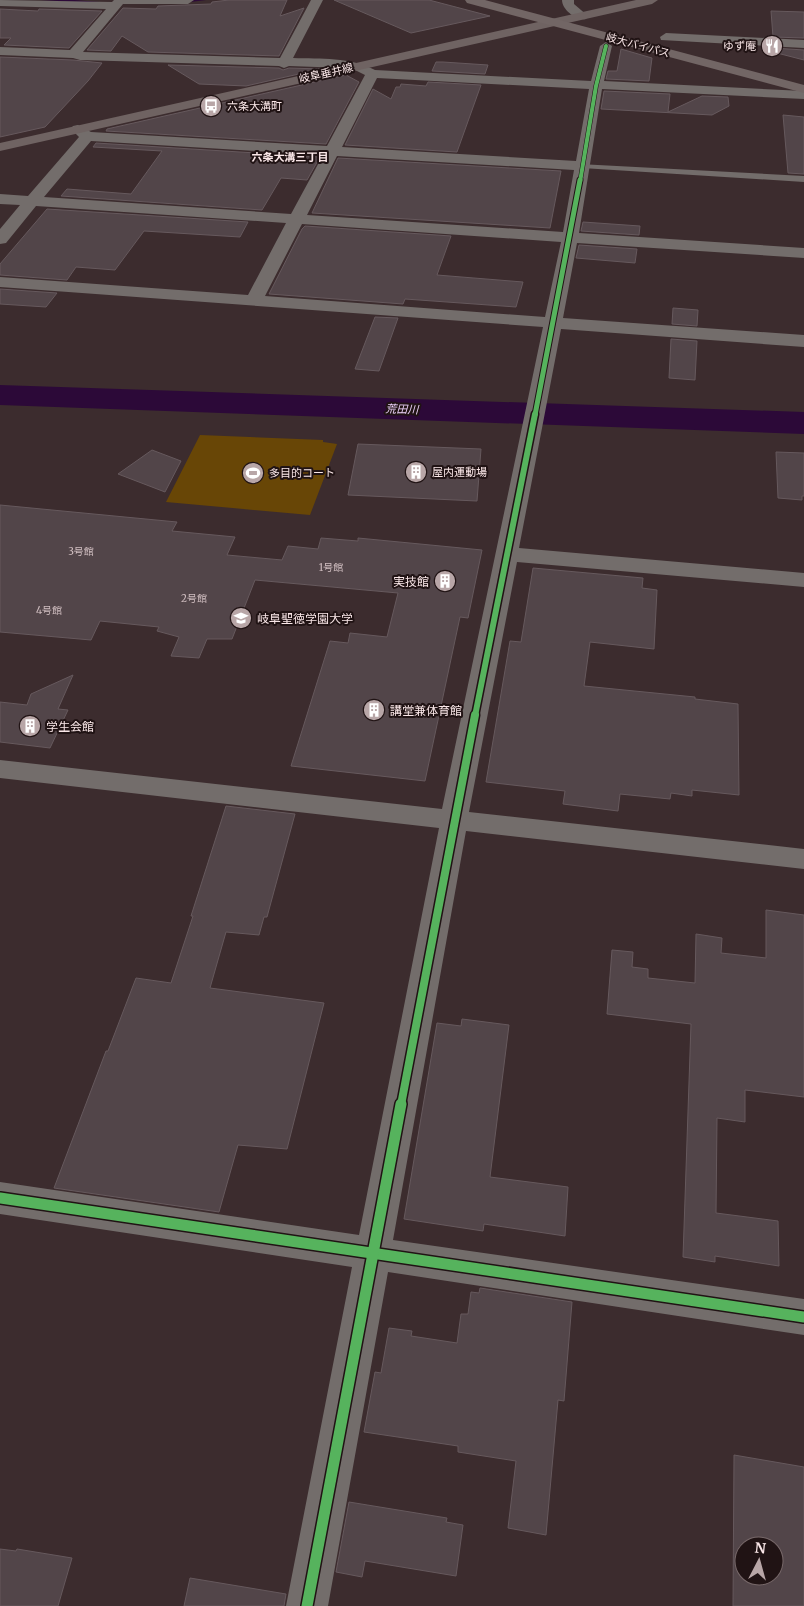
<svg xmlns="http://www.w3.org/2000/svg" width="804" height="1606" viewBox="0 0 804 1606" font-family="Merriweather,'Noto Sans JP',serif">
<rect width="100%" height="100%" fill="#3c2c2e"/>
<!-- green -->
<polygon fill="#684606" points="200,435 323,440 323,442 337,444 310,515 166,502"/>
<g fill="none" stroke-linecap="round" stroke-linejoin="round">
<!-- stream -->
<g fill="#2c0938" fill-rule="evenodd">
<polygon points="40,0 74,0 99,2 97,3"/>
<polygon points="191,0 206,0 182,3 180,2"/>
</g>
<!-- river -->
<polygon fill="#2c0938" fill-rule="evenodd" points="0,385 804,412 804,434 0,405"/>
</g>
<!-- building -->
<g fill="#524549" stroke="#66595d" fill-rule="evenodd">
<polygon points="229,0 287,0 280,16 304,8 279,56 148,52 122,36 111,51 87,50 123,8 156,9 158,6 211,4 212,2"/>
<polygon points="334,0 429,0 490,16 411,33"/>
<polygon points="0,9 38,11 39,9 102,11 69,48 4,45 11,38 0,38"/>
<polygon points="771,11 804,12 804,38 773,37"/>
<polygon points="773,48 804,50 804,60 773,52"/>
<polygon points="621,49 652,58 649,81 606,79 608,71 617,71"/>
<polygon points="0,57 73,60 102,63 88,81 45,127 0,137"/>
<polygon points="436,62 443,62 488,65 485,74 432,71"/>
<polygon points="168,65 279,68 283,70 289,68 321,69 246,86 199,84"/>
<polygon points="346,75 359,82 326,144 106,131 107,129"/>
<polygon points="428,82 481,85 457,152 345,145 373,89 391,99 396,87 400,87 401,84 426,86"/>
<polygon points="604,91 670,94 668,112 702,96 728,97 729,106 712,115 601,109"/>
<polygon points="783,115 804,117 804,174 788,173"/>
<polygon points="96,143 320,157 307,180 281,178 262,210 61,196 67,189 131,194 162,151 93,147"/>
<polygon points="338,158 561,171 550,228 312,213"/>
<polygon points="47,209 248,222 240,237 144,231 115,270 76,267 67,280 0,275 0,264"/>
<polygon points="583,222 640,226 639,235 581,231"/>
<polygon points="305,226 451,236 437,275 523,282 516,307 405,299 403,304 269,294 302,229"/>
<polygon points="579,245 637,249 635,263 576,258"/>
<polygon points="0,289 57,293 46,307 0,304"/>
<polygon points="673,308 698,310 697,326 672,324"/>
<polygon points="375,317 398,318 379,371 355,369"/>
<polygon points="671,339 697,341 695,380 669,378"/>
<polygon points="358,444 481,449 477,501 348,495"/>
<polygon points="152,450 181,461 165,492 118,474"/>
<polygon points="776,452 804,453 804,496 802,496 802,500 778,498"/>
<polygon points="0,505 177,522 172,531 235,537 227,555 282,560 288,546 318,549 321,538 358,541 358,538 482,550 468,618 460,617 425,781 291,766 330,641 348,643 350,633 387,637 398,593 255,580 232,639 207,639 199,658 171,656 179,637 157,631 159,627 100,621 91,640 0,632"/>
<polygon points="533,568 643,578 642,588 657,590 654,649 590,642 584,686 695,697 695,699 738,704 739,795 692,790 692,796 671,793 670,799 620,794 618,811 563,804 565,791 486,782 510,641 521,642"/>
<polygon points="73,675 58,709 68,710 50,748 0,742 0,702 27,705 31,694"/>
<polygon points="226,806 295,814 267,917 264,917 259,935 226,932 210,988 324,1003 287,1149 238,1145 219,1212 54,1188 106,1051 108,1051 136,978 171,983 193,916 191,916"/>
<polygon points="766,910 804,915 804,1097 745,1090 745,1122 717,1118 716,1213 778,1221 779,1266 715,1256 715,1262 683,1257 691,1024 607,1014 612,950 633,952 632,967 648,969 648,978 695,983 696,934 722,938 721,953 766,958"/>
<polygon points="462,1019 509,1025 490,1177 568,1187 565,1236 484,1224 483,1231 404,1219 437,1023 461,1026"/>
<polygon points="480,1288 572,1302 564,1401 558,1400 546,1535 508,1528 516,1461 458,1452 458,1446 364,1432 375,1372 381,1373 389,1328 412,1331 411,1336 457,1343 461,1314 468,1314 471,1292 479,1293"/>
<path d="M734,1455L804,1467V1606H733ZM744,1546H774V1576H744Z"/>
<polygon points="349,1502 447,1518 446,1522 463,1525 456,1576 365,1561 362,1577 336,1572"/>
<polygon points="0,1549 16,1551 17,1549 72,1558 58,1606 0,1606"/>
<polygon points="190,1578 286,1594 284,1606 184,1606"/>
</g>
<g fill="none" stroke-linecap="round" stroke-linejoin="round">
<!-- service -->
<polygon fill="#736d6b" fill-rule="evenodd" points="579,164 804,176 804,182 582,168 579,168"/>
<!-- minor -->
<g fill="#736d6b" fill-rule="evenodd">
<path d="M0,0L112,2L114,0H194L188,4H123L83,52L280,58L311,0H323L293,58C321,59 350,57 375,70L591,81L600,46L606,42L612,46L604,81L804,91V99L602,89L579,233L804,248V258L577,243L563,318L804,335V347L561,329L519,548L804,573V587L517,562L469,812L804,849V869L466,831L393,1240L804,1299V1335L388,1272L328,1606H286L352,1267L0,1214V1182L359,1235L439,828L0,778V760L442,809L543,327L0,287V277L248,295L286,223L36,206L6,243L0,244V229L20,205L0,204V194L28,196L79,137L71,129L73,126L78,125L91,132L327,146L365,75L353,69L345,68L289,66L284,68L279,66L80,60L73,58L0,55V47L70,50L106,9L0,6ZM377,78L589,89L576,161L342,147ZM91,141L323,155L291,214L44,197ZM337,156L574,170L563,232L307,215ZM302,224L561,242L545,317L265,296Z"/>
<polygon points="666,33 804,40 804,48 661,40 660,37"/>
</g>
<!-- tertiary -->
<path fill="#736d6b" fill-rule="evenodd" d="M562,0H574V4L588,16L586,19C577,21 562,10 562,0Z"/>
<!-- primary -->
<polygon fill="#6f6362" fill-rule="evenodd" points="636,0 658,0 652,4 0,151 0,143"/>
<!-- trunk -->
<polygon fill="#726665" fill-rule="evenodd" points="465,0 485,0 804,85 804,93 467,3"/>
<!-- cycleway-far4 casing -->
<g stroke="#201314" stroke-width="5">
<polyline id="cycleway-far4" points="580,182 596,86 606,46"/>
</g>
<!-- cycleway-far3 casing -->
<g stroke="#201314" stroke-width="7">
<polyline id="cycleway-far3" points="535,415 580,180"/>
</g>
<!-- cycleway-far2 casing -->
<g stroke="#201314" stroke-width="9">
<polyline id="cycleway-far2" points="475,716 535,414"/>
</g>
<!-- cycleway-far1 casing -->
<g stroke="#201314" stroke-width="11">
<polyline id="cycleway-far1" points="401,1105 475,715"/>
</g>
<!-- cycleway casing -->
<g stroke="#201314" stroke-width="14">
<g id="cycleway">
<polyline points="0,1198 804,1317"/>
<polyline points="307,1606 401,1104"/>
</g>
</g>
<!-- cycleway-far4 -->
<use href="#cycleway-far4" stroke="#56b35d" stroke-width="4"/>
<!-- cycleway-far3 -->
<use href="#cycleway-far3" stroke="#56b35d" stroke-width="5"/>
<!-- cycleway-far2 -->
<use href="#cycleway-far2" stroke="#56b35d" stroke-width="6"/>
<!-- cycleway-far1 -->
<use href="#cycleway-far1" stroke="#56b35d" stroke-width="8"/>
<!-- cycleway -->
<use href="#cycleway" stroke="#56b35d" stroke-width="11"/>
</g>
<!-- icons -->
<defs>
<g id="restaurant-disc" transform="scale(1.125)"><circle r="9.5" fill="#b8a6a7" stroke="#201314"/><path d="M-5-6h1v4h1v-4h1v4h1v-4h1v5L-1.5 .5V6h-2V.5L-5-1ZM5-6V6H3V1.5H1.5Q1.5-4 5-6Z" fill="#fff"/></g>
<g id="bus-disc" transform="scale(1.125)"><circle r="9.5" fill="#b8a6a7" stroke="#201314"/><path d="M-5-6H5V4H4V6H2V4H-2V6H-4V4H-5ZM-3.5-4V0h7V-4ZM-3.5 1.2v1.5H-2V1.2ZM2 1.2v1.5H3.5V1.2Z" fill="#fff"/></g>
<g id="building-disc" transform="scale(1.125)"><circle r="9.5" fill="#b8a6a7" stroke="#201314"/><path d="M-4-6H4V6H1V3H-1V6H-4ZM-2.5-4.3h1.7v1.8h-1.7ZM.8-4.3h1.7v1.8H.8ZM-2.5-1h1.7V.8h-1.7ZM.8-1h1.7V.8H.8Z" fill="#fff"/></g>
<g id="stadium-disc" transform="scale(1.125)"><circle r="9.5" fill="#b8a6a7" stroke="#201314"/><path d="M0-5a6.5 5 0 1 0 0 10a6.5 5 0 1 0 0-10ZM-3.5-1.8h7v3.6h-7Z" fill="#fff"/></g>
<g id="university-disc" transform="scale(1.125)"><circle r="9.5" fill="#b8a6a7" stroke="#201314"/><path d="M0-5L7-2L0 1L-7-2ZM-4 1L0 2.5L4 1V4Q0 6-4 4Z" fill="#fff"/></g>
</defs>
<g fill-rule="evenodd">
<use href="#restaurant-disc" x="772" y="46"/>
<use href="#bus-disc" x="211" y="106"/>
<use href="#building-disc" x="416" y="472"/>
<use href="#stadium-disc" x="253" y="473"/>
<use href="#building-disc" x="445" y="581"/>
<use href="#university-disc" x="241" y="618"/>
<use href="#building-disc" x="374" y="710"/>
<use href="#building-disc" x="30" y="726"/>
</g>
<g text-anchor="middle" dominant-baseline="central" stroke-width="4" stroke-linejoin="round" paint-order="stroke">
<!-- number labels -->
<g font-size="10" fill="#d0bec0">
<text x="81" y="551">3号館</text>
<text x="331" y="567">1号館</text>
<text x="194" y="598">2号館</text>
<text x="49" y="610">4号館</text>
</g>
<!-- far-street labels -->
<g font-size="11" fill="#fae7e8" stroke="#201314">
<text transform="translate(638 45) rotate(15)">岐大バイパス</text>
<text transform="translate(326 73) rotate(-13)">岐阜垂井線</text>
</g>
<!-- far-poi labels -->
<g font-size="11" fill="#fae7e8" stroke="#201314" text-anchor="start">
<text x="756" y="46" text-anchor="end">ゆず庵</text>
<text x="227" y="106">六条大溝町</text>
<text x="432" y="472">屋内運動場</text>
<text x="269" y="473">多目的コート</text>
</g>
<!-- far-neighbourhood labels -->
<g font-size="11" font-weight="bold" fill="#fae7e8" stroke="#201314">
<text x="290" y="157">六条大溝三丁目</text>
</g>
<!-- far-water labels -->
<g font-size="11" font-style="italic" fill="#edd3fb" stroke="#201314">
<text transform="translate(402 409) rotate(2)">荒田川</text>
</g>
<!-- poi labels -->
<g font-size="12" fill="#fae7e8" stroke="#201314" text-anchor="start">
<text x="429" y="581" text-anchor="end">実技館</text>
<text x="257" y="618">岐阜聖徳学園大学</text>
<text x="390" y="710">講堂兼体育館</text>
<text x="46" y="726">学生会館</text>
</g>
</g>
<!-- north arrow -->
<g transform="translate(759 1561) rotate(6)"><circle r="24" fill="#201314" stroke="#776869"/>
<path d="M0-4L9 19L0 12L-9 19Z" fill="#b8a6a7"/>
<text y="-8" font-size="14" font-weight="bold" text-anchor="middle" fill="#fae7e8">N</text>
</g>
</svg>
